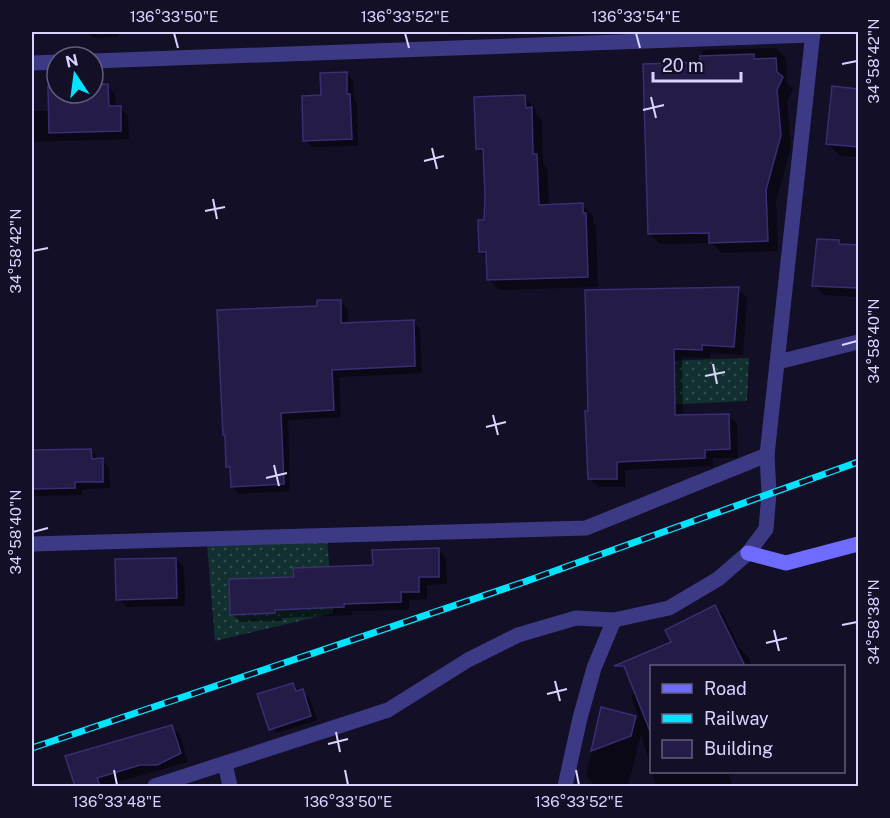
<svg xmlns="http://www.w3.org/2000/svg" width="890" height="818" viewBox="0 0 890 818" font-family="'Public Sans',sans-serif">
<defs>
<pattern id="grass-dots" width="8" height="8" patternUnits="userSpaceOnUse" patternTransform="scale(1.5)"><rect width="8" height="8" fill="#12302f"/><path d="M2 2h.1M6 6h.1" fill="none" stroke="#344d4e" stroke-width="1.8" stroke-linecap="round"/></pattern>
</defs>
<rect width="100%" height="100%" fill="#130f26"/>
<!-- grass -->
<g fill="url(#grass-dots)">
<polygon points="749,358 747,401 663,405 664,361"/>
<polygon points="327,538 333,613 215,641 207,545"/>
</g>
<!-- shadow -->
<g fill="#0007">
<polygon points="87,32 118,32 118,37 93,38"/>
<polygon points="448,32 486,32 486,33 451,35"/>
<polygon points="775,48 786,58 787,83 793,89 787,101 791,147 776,201 778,251 722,253 711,243 660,244 650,234 702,64 702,50"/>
<polygon points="346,73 353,80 354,100 357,103 358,146 312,147 305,140 322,97"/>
<polygon points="93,86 107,86 115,94 116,108 120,108 128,116 129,139 32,142 32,111 50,111 57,87 57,93 93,93"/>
<polygon points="833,88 858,90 858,157 840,156 828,144"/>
<polygon points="524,97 535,108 536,114 542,120 543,163 547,167 549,206 582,205 593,216 593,223 596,226 598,287 500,290 488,279 488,259 480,251 485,221 485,156 477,149"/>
<polygon points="839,242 842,246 858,247 858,297 824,295 814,285"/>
<polygon points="738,289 747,298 743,355 710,353 710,358 682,357 683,416 729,415 737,424 738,458 713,458 713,466 625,470 625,487 598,487 589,478 586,413"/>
<polygon points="340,302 348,309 348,324 413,321 420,329 422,373 339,377 341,417 288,420 290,491 239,494 232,486 232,471 227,467 318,307"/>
<polygon points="91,450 98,460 102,460 109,467 110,488 82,489 82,495 32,496 32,452"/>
<polygon points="438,549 446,558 447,584 427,585 427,599 409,600 409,610 352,611 352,615 282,618 282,621 240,622 232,614 295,578 374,566"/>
<polygon points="176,559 184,567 185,606 126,607 118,599"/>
<polygon points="715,607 723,614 739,647 747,655 752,666 652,666 652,771 641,734 628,786 606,786 594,784 586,776 602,709 639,719 631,695 637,693 625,663 674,643"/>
<polygon points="293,684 310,699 317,720 277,733 269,725"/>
<polygon points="172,727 180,735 188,762 104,786 76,786 67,757"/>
<polygon points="652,772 728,772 732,786 656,786"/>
</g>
<!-- building -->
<g fill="#241b47" stroke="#3b2d73" stroke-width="1.5">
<polygon points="754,54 754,59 776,58 777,72 783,77 777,90 781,135 766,190 768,241 709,243 709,233 648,234 643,64 700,62 700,56"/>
<polygon points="347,72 347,94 350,94 352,139 303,141 302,96 321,95 320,73"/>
<polygon points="108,84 109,106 121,106 121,131 49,133 48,86 57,86 57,93 93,93 93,85"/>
<polygon points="832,86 858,89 858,147 826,144"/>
<polygon points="525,95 526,108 532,107 533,154 537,154 539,205 583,203 583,213 586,213 588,277 487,280 486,252 479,252 478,220 484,220 485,196 483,149 476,149 474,97"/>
<polygon points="817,239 839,240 839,244 858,245 858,288 812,286"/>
<polygon points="739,287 734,347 702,345 702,350 674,349 675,415 729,414 730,449 705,450 705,458 617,462 617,479 588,479 585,411 588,411 585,290"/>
<polygon points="317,300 341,300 341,323 414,320 415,366 332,370 334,410 281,413 284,484 231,487 230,467 226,467 225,435 223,435 217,310 317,306"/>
<polygon points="91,449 92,459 103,458 103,482 75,482 75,488 32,489 32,450"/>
<polygon points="439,548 439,577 419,577 419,592 401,592 401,602 344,604 344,607 275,610 275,613 230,615 229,579 294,577 293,568 373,565 372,550"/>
<polygon points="176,558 177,598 116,600 115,559"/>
<polygon points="715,605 745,666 651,666 650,731 624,666 614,666 671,642 665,630"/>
<polygon points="293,683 296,691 303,689 311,716 269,730 257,694"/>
<polygon points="601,707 636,716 631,736 591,751"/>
<polygon points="172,725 181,753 157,765 140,765 97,778 100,786 75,786 65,756"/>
</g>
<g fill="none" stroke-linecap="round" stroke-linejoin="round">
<!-- street -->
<g stroke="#3d3a85" stroke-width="15">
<polyline points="93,61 813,35"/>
<polyline points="32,63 57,62"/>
<polyline points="778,362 858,342"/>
<polyline points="32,544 586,528 767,455"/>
<polyline points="225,764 230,786"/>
<polyline points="155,786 388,710 468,660 518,635 576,618 614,620 669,608 718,579 748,553 766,529 769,493 767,455 813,32"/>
<polyline points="565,786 580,718 594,668 614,620"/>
</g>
<!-- secondary -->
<polyline stroke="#6f6bff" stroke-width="15" points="748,553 786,563 858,544"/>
<!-- rail casing -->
<g stroke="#00e5ff" stroke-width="7">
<polyline id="rail" points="32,748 524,582 858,462"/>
</g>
<!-- rail -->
<use href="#rail" stroke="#130f26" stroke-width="4.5" stroke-dasharray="14" stroke-linecap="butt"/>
</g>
<!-- ticks -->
<path fill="none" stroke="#d9d4ff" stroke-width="2" d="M174,33L178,48M405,33L409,48M636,33L640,48M842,64L857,61M651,97L656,118M643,110L664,105M432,148L437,169M424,161L444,156M213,199L217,219M205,211L225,207M33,251L48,248M842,345L857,341M713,364L717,384M705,376L725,372M493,415L498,435M486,427L506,422M274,465L279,486M266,478L287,473M33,532L48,528M842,625L857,622M774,630L779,651M766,643L787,638M555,681L560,701M547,694L567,689M336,732L340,752M328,744L348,739M114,770L117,785M345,770L348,785M576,770L579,785"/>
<!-- border -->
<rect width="890" height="818" fill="none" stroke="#130f26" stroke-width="66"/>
<!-- legend -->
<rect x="650" y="665" width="195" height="108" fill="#130f26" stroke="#625e7d" stroke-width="1.5"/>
<rect x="662" y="684" width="30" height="9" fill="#6f6bff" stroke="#625e7d" stroke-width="1.5"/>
<text x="704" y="695" font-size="18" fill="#d9d4ff">Road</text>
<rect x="662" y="714" width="30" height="9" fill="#00e5ff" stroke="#625e7d" stroke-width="1.5"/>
<text x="704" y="725" font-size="18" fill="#d9d4ff">Railway</text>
<rect x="662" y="740" width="30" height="18" fill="#241b47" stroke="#625e7d" stroke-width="1.5"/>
<text x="704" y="755" font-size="18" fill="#d9d4ff">Building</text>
<!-- north arrow -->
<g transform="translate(75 75) rotate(347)"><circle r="28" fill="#130f26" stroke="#625e7d" stroke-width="1.5"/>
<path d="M0-4.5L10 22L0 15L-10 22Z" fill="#00e5ff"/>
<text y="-9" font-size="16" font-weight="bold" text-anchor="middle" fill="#d9d4ff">N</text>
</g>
<!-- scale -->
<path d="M653 72v9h88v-9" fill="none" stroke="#d9d4ff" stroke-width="3"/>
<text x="662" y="72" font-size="18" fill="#d9d4ff" stroke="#130f26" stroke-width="4.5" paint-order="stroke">20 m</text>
<rect x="33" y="33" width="824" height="752" fill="none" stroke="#d9d4ff" stroke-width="2"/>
<g font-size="15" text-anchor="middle" fill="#d9d4ff">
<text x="174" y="22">136°33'50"E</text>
<text x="405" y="22">136°33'52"E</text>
<text x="636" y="22">136°33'54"E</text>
<text transform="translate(874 61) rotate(-90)" y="5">34°58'42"N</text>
<text transform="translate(16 251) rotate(-90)" y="5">34°58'42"N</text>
<text transform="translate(874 341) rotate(-90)" y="5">34°58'40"N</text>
<text transform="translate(16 532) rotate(-90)" y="5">34°58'40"N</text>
<text transform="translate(874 622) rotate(-90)" y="5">34°58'38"N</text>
<text x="117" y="807">136°33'48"E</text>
<text x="348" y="807">136°33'50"E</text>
<text x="579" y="807">136°33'52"E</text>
</g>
</svg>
